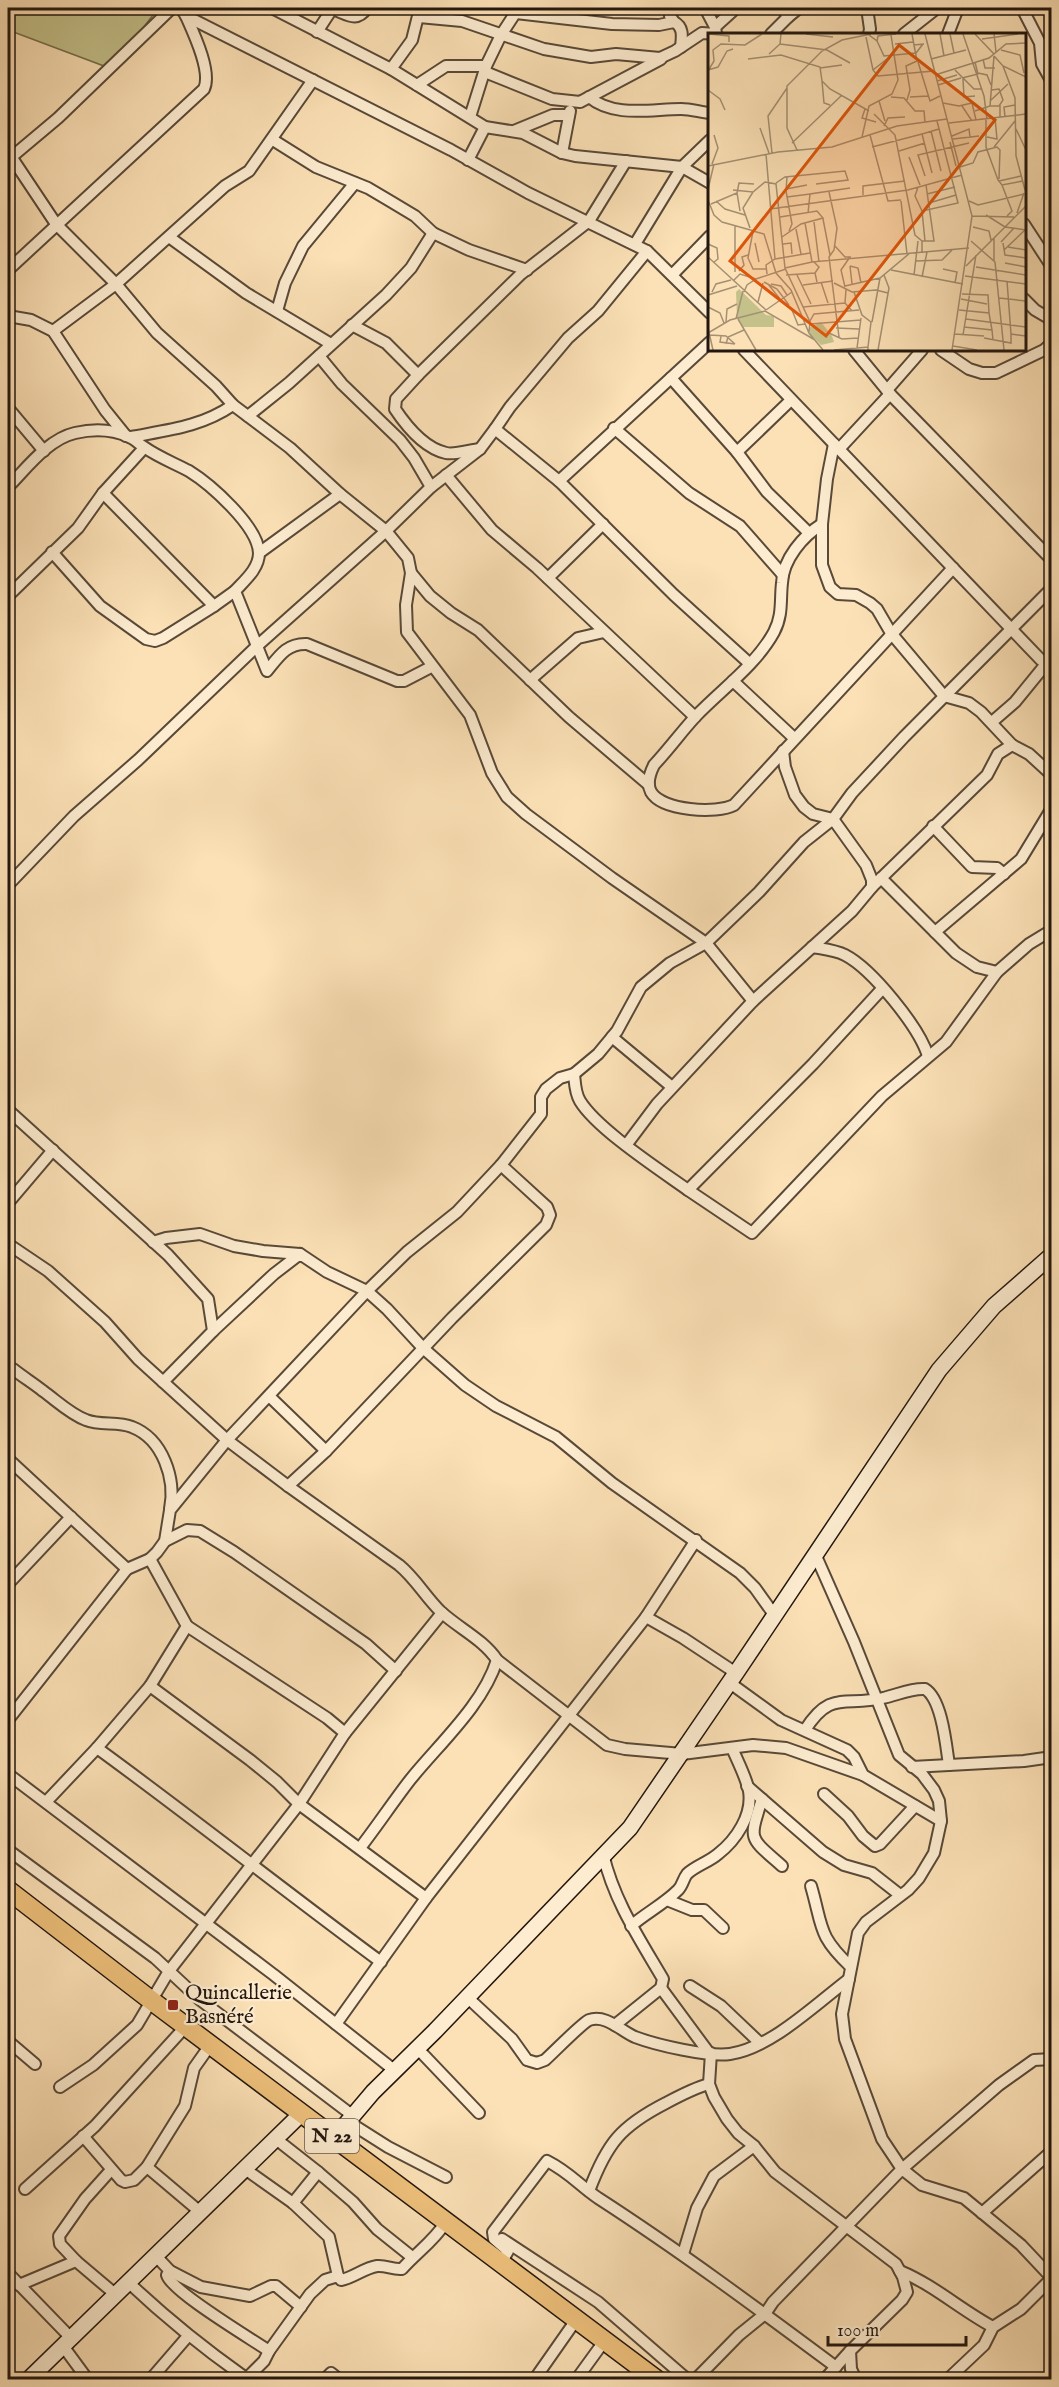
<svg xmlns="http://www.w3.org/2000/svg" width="1059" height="2387" viewBox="0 0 1059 2387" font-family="'IM FELL English',serif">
<rect width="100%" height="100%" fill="#fce1b6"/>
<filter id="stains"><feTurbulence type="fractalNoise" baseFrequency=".00333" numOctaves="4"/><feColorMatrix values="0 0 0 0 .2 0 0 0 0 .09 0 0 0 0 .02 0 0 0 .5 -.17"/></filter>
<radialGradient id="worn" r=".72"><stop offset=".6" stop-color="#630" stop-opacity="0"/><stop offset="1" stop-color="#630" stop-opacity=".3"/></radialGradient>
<!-- green -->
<polygon fill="#c4c18a" stroke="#736c4c" stroke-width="1.5" points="8,8 157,8 156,11 112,69 8,30"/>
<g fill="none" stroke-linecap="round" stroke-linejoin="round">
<!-- street casing -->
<g stroke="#584938" stroke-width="14">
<g id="street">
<polyline points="181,8 186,16 451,150 528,193 647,251 710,313"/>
<polyline points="272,8 391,69 485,127 523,133 562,153 575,156 682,167 710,183"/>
<polyline points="670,8 670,16 674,22"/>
<polyline points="705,8 715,27 716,34"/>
<polyline points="867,8 870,29 869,34"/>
<polyline points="1022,8 1040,43 1042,64 1052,82"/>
<path d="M516,13L612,24L659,25L674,22C684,27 682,37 681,47"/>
<polyline points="419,17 462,21 544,49 591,57 616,54 660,58 675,51 702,33 716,34"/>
<polyline points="788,17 799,8"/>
<polyline points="715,27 736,8"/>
<path d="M317,32L332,9C346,13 356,24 367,8"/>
<polyline points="771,34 788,17 783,8"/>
<polyline points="904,34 937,8"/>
<polyline points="948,34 958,8"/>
<polyline points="391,69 412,40 420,8"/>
<polyline points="485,72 552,99 580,102 661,59"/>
<polyline points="417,85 446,66 486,66"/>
<path d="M589,97C614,118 651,109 681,109C691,109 700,112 710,113"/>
<polyline points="470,117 486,66 501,35 518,9"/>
<polyline points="514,131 553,115 569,115"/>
<polyline points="273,140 316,167 368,188 390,201 415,216 433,233 469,250 527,270"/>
<polyline points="8,152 56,224 116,284 157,333 216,386 233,405 290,448 340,494 386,531 408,558 411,573 406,605 407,632 470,715 492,773 507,797 526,814 612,878 706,943 753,1001"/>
<polyline points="562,153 570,111"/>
<polyline points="8,160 58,118 172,8"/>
<polyline points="468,160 485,127"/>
<polyline points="1024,224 1052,267"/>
<polyline points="169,237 246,293 331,344"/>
<polyline points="635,244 682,167 710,140"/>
<path d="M8,270L204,89C212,72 194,34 186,16"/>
<polyline points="673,274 710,236"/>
<polyline points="1024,299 1035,310 1052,320"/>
<polyline points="277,311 285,283 303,246 355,183"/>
<polyline points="8,316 31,320 53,331 105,410 126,436"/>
<path d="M352,325L386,343L418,375L396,399L395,409C407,427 424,448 446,453C455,455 470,450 480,449"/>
<polyline points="53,331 116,284 225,186 249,171 313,80"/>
<polyline points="744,350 1041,660 1052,668"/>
<polyline points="854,350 890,394 1052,560"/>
<polyline points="941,350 969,369 982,373 996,373 1044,350 1052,343"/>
<polyline points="319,356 342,384 400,440 414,458 431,487"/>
<polyline points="418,375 521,274 589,221 626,161"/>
<polyline points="671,378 737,452 791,400"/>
<polyline points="887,390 922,350"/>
<polyline points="8,408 44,451"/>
<polyline points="248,416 289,383 386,295 411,268 433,233"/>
<polyline points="614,428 689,493 740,526 783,575"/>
<polyline points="495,429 510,407 568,338 598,311 647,251"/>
<path d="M131,437C168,430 201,427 233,405"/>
<polyline points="834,444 827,479 822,524 822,565 830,587 838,594 856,595 870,603 877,609 891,633 944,696 969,703 981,712 1012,745 1029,754 1052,775"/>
<polyline points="840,448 890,394"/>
<polyline points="737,452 767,492 808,532"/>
<polyline points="446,475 492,530 537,568 695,717"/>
<polyline points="559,481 710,342"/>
<path d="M8,487C26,469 48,439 75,433C93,429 112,429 129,437C135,439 139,444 144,447C158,457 174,463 189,471C210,484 258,526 259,553C259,569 244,581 235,591L267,671C279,656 287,643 307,644L397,681H404L431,667"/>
<polyline points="103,493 214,606 235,591"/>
<path d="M822,524C803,536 783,559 782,583C780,600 783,615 774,632C756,665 722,689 696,716C682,731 669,749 654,765C650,773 646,783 651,792C662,811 717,814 734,805L953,568"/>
<polyline points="52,552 100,606 146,639 155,641 163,638 214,606"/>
<polyline points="259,553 340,494"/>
<polyline points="411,573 430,596 451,613 478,630 569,717 649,785"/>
<polyline points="548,578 603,524"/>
<polyline points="8,596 78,528 103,493 144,448"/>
<polyline points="530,680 578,638 604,632"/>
<polyline points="733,681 794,738"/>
<polyline points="992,722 1015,702 1046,664"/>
<polyline points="933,826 972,867 997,868 1004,874"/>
<polyline points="881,878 956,953 977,967 997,972"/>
<polyline points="8,885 74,816 138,760 257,646 386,531 431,487 480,449 495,429 559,481 674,595 749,663"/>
<polyline points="872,887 987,775 998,754 1012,745"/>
<polyline points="935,932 1021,859 1052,808"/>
<path d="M812,947C823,949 835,950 845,955C872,969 919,1027 928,1056"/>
<polyline points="882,989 813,1064 688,1190 752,1233 882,1096 946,1042 997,972 1029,944 1052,930"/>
<polyline points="612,1037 672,1087"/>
<path d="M574,1074C575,1083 575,1093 580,1101C597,1129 660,1170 688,1190"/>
<polyline points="8,1110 168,1255 208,1299 213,1331 163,1382"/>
<polyline points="627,1144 657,1104 753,1001 852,911 872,887 872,880 866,865 833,819 813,814 804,807 795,795 785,767 783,751"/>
<polyline points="8,1203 53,1150"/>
<polyline points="153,1242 166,1238 200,1234 234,1246 263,1251 300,1254"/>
<path d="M8,1244L48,1271L105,1322L138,1359L227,1440L288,1486L399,1565C415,1578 425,1596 440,1611C458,1628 483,1639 497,1660L607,1745L625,1749L682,1754L753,1745L786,1748L863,1775"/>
<polyline points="213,1331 274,1274 300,1254 327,1272 367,1291 387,1309 423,1348 465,1385 496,1406 556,1437 612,1483 740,1573 755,1588 775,1616"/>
<path d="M13,1369C23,1377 33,1383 43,1391C57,1401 70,1414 86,1420C100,1426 118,1421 132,1427C163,1439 176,1479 170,1509"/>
<polyline points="269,1396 326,1451"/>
<polyline points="8,1459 127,1569"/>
<polyline points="288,1486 326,1451 452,1318 546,1225 550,1215 547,1207 501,1165"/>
<polyline points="165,1541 187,1530 200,1531 234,1552 366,1644 396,1671"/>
<polyline points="816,1556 854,1642 899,1755 922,1774 934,1790 939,1801 941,1821 934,1853 919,1878 908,1890 866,1922 858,1933 842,2014 845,2039 882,2139 902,2169 922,2185 964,2198 1021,2245 1052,2278 1021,2309 993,2327 984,2345 947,2380"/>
<polyline points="8,1584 71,1517"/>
<polyline points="646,1617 683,1638 736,1673"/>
<polyline points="730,1683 781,1720 847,1750 854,1757 863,1775 941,1821"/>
<polyline points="150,1686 250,1760 277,1782 299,1804 426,1898 336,2024"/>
<polyline points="8,1720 127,1569 150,1559 157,1552 165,1541 170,1510 227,1440 367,1291 407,1252 457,1212 501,1165 541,1114 541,1097 546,1089 560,1078 574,1074 598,1054 617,1031 641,987 670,963 706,943 759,892 804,842 833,819 852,793 904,737 1052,588"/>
<path d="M805,1730C831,1689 845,1707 883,1698C897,1695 911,1688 925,1689C942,1699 946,1745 949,1765"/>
<polyline points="345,1733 442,1613"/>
<path d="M97,1748C193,1818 286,1892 381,1962"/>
<polyline points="912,1767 1024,1761 1052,1757"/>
<polyline points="8,1774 274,1975 394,2070"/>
<polyline points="747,1786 823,1852 844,1865 872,1873 900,1895"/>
<polyline points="824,1794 848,1816 863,1836 875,1846 880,1844 915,1806"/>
<path d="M762,1799C749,1841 748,1836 782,1866"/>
<polyline points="46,1802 97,1748 150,1686 187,1626 150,1559"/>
<path d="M360,1848C377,1826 393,1802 410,1780C439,1744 483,1705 497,1660"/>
<polyline points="8,1850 155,1958 199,1999 352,2115"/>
<path d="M603,1854C614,1901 639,1938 663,1979L661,1988L615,2025"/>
<path d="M811,1886C823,1927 817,1935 851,1967"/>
<polyline points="426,1898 646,1617 696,1540"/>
<polyline points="667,1900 692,1910 704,1910 723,1928"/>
<path d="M631,1926C646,1913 664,1904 678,1890C683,1885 683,1879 687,1874C695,1866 709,1862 718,1854C736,1840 753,1815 749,1791C746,1777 738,1762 732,1748"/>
<polyline points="690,1986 721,2006 760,2043"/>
<polyline points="661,1988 709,2053"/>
<path d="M467,1997L512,2039L527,2060L537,2063L545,2060C554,2052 581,2024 589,2020C606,2014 621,2031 635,2037C656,2045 708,2057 730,2054C771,2048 816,2004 849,1979"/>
<polyline points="8,2041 35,2064"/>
<polyline points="418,2049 479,2113"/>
<polyline points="711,2053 709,2084 714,2097 727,2119 738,2133 754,2146 775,2172 896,2264 903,2277 907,2292 902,2300 850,2351 851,2369 856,2380"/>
<polyline points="60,2087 93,2065 137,2025 169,1971 299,1804 345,1733 327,1718 187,1626"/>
<polyline points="347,2121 388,2147 446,2177"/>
<polyline points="83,2136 121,2180 125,2182 134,2180 147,2167 185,2106 194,2068 211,2044"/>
<polyline points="276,2139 318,2172 293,2203"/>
<polyline points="147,2167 199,2211"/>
<polyline points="245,2169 293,2203 329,2237 338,2276"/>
<polyline points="318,2172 353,2202 377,2229 412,2257"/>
<polyline points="25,2189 95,2126 186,2026"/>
<path d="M589,2191C607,2143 621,2126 666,2103C681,2095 694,2088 709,2084"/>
<polyline points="982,2213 1052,2151"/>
<polyline points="502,2239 598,2302 688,2380"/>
<polyline points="683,2254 697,2208 714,2176 754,2146"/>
<polyline points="155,2255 170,2271 201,2287 250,2296 271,2286 276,2286 301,2307"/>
<polyline points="76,2261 60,2244 59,2236 85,2199 111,2170"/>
<path d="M501,2263L508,2251L494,2239L493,2232L547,2161C569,2172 579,2185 598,2198C680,2251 758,2309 836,2367"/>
<path d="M170,2271L167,2275C171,2291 250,2338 269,2351"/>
<path d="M900,2271C934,2285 961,2310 993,2327"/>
<polyline points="8,2273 71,2338"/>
<path d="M128,2282C164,2316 202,2347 243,2376L248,2377L264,2361L269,2351L310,2294L325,2280L338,2276L341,2280C353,2278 364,2268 377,2266C386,2265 393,2270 402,2269C416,2253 434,2241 446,2222"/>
<polyline points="19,2285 76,2261 115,2294"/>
<polyline points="63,2346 88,2380"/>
<polyline points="150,2380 188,2336"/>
<polyline points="324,2380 331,2373 340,2380"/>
<polyline points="534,2380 576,2320"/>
<polyline points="576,2380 605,2340"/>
<polyline points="695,2380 739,2335 765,2314 773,2302 902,2169 999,2085 1034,2060 1052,2059"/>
<polyline points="824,2380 850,2351"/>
</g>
</g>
<!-- secondary casing -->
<g stroke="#22160e" stroke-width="18">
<g id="secondary">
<polyline points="334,2138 373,2092 435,2031 630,1828 736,1673 939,1370 994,1306 1052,1255"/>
<polyline points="28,2380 302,2113"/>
</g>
</g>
<!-- primary casing -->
<g stroke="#22160e" stroke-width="21">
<polyline id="primary" points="8,1890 152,2001 657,2380"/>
</g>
<!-- street -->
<use href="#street" stroke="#fdecd0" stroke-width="10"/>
<!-- secondary -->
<use href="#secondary" stroke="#fdecd0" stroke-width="15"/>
<!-- primary -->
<use href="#primary" stroke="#eec07b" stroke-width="18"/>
</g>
<!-- markers -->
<rect fill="#8f2418" stroke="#fdecd0" stroke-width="2" x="167" y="1999" width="12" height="12" rx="3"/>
<g text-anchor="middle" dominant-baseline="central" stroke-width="4.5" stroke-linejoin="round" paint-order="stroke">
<!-- shield labels -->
<rect fill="#fdecd0" stroke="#645648" stroke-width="1.5" x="305" y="2119" width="54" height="34" rx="4.5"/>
<g font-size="20" font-weight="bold" fill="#22160e">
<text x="332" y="2136">N 22</text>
</g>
<!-- poi labels -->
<g font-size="21" fill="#22160e" stroke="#fdecd0" text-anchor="start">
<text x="185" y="1993">Quincallerie<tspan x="185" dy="24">Basnéré</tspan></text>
</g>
</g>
<!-- overview -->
<g transform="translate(708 33)">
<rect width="318" height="318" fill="#fce1b6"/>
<path d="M31,256L58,282L66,283V294H35L29,284L28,259ZM113,289L124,303L126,309L113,312L102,301L101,295Z" fill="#c4c18a"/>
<path fill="none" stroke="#a59073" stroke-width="1.5" d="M1,1L21,3V9M98,1L125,4M204,1L206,12L216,11M217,1L264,183L244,317M232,1L236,23M242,1L246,20M255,1L276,63L279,86M267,1L286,21M286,1L288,19M161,2L169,8L176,23L208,20L215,11M158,4L165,37L170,43L226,38M274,6L310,1M169,8L170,3L188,1M72,11L119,17L142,30M187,11L205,9M293,17L312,22L316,40M61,21L72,11L73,1M286,23L295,33L318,44M40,26L73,22L112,34L114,48L122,56L161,78M223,26L258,17M275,26L277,35H287M210,29L222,68L232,63M295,33L307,65L308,123L317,157M112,35L134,32M0,37L10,34L19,18L25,16M165,37L184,22M247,37L266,56H273M0,38L6,28L5,17L13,11L37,12L54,1M270,40L279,42L283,52M227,42L281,25L298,11L318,10M254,45L270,41L267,29M255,46L256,64L267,63M114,48L116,70L122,72M229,48L249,42M230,52L253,45M0,57L12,66L17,77M283,57L291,56L295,67L291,73M183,64L196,65L207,78H216L217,89M202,64L220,63M199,67L202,57L198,33L209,28L206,12M171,68L177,88M282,68L300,51M235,70L251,73L264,70L268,87M254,73L264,88M282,73H292V85M157,76L154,85L168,89M267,78L282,73L286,23M166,81L187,102L207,202L214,208V219M297,84L296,74L307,72M278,86V114L290,147L294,152L315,148M241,90L318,81M176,93L180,85L197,84M52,95L61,120M308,96L318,117M223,98L233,138M162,102L180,168L193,167M244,103L261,96L262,104M154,104L161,73L184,61L190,47L183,2M279,104L289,106L287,85M245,106L271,103M242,109L248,133M84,110L134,62M164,114L214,101M286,114L307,88M89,117L79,95V53L114,18L134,7L163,1M191,118L217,110M64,120L60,83L79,55M58,121L67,226M201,124L212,152M4,131L10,115L6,102M0,133L70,119L124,114L189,93L239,86M252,134L265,130L270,119L289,114L292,117L291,146M224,140L214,101L231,96M217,143L210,122L261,110M79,144L78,158L84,191L81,198M291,148L313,143M68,150L77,144L137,138L140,147L108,151M294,152L304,178L299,183M210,154L207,163L214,178M0,156L6,131M78,156L99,152M25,157L45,159L57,149L68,151L77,235L102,289L101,299M121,159L129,195L126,217L121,224L131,304M29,160L32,178M219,161L247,154M155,162V153L197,148M79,164L102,161M0,167L6,182L14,189L46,198M8,168L17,176L37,182M193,168L199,221M261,168L270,172L316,161M221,170L248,162M3,171L29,160L31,150L46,151M62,176L200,157L254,142M100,180L102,161L142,155M309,180L316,160M278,182L297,194L318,197M264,183L306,184M72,184L109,178L115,185L93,191L74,204M115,186L122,222M106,189L111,229M97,190L104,229L261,215M265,194L281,198L283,207M42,195L35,175L45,159M88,196L93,221M286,205V228M214,208H226L218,152M217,208L214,178L250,170L229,88M263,208L287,229L296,317M293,209L306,195M47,210L51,229M295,210L297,222L318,225M0,211L9,215L10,226L6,229M75,211L83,210L84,221M126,212L137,224H142L133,237L137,254M300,214L318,217M296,217L317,197M0,224L58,277M208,228L234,227L244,217M106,229L111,234L107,240L109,249M297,230L318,234M142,233L150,235L153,250M142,233L144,251M258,233L318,173M268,234L318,242M77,235L104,229M58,236H45L40,225L45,198L56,201L68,240L83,257L101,300L115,317M235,236L249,239L247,250M183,237L255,251M31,238L36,232L34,224L40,222M27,239V193M59,241L58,232L67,226L102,220M78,242L107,240M89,242L103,271M206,242L210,208M257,243L318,251M214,244L219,219M25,248L32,241L48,246M299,248L303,301L318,303M56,249L69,256L81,272M113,249L120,270M126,250L144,259L168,257L180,260M60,251L72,266M63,251L73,253L79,262M95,252L125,248M137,253L172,245L202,220M138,256L137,270L144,278M4,259L8,251L23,247M36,259L39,252L48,246L78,236M146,259L154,282L163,289L160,314M254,261L280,262L281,280M0,262L29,253M291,265L318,268M253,266L279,271M50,269L55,250M0,274L12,280L16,290M95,274L137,270M58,277L84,259M84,277L90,292L97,291M251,277L281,280L284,297M28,286L35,258M30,286L48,317M258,286L318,294M102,288L106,281L151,277M18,289L19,276L29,271M164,289L172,245M102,291L153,287M256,294L284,297L285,307M0,295L5,317M128,295L151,296M0,300L22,287L57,278L107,307M121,300L134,306L150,305M247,301L276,303M2,302L18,303L27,311M255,302L268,222M13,303L12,309L27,311M276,305L303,310V301M18,311L20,304L36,297M245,313L269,317M149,315L153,285M126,317L160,314V317M170,317L181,255L176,242"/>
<path fill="#de560c" fill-opacity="0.15" stroke="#de560c" stroke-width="3" d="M191,12L287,87L118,303L22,228Z"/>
<rect width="318" height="318" fill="none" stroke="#22160e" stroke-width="3"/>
</g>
<!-- margin -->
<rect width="1059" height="2387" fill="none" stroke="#fce1b6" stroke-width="30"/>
<rect x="9" y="9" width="1041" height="2369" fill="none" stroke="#22160e" stroke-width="3"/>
<rect x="15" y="15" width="1029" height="2357" fill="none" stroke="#22160e" stroke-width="1.5"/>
<!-- scale -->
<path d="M828 2336v9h138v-9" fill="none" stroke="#22160e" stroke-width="3"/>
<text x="837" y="2336" font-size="18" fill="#22160e" stroke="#fdecd0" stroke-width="4.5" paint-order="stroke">100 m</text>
<rect width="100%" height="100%" filter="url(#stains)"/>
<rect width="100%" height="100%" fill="url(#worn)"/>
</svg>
